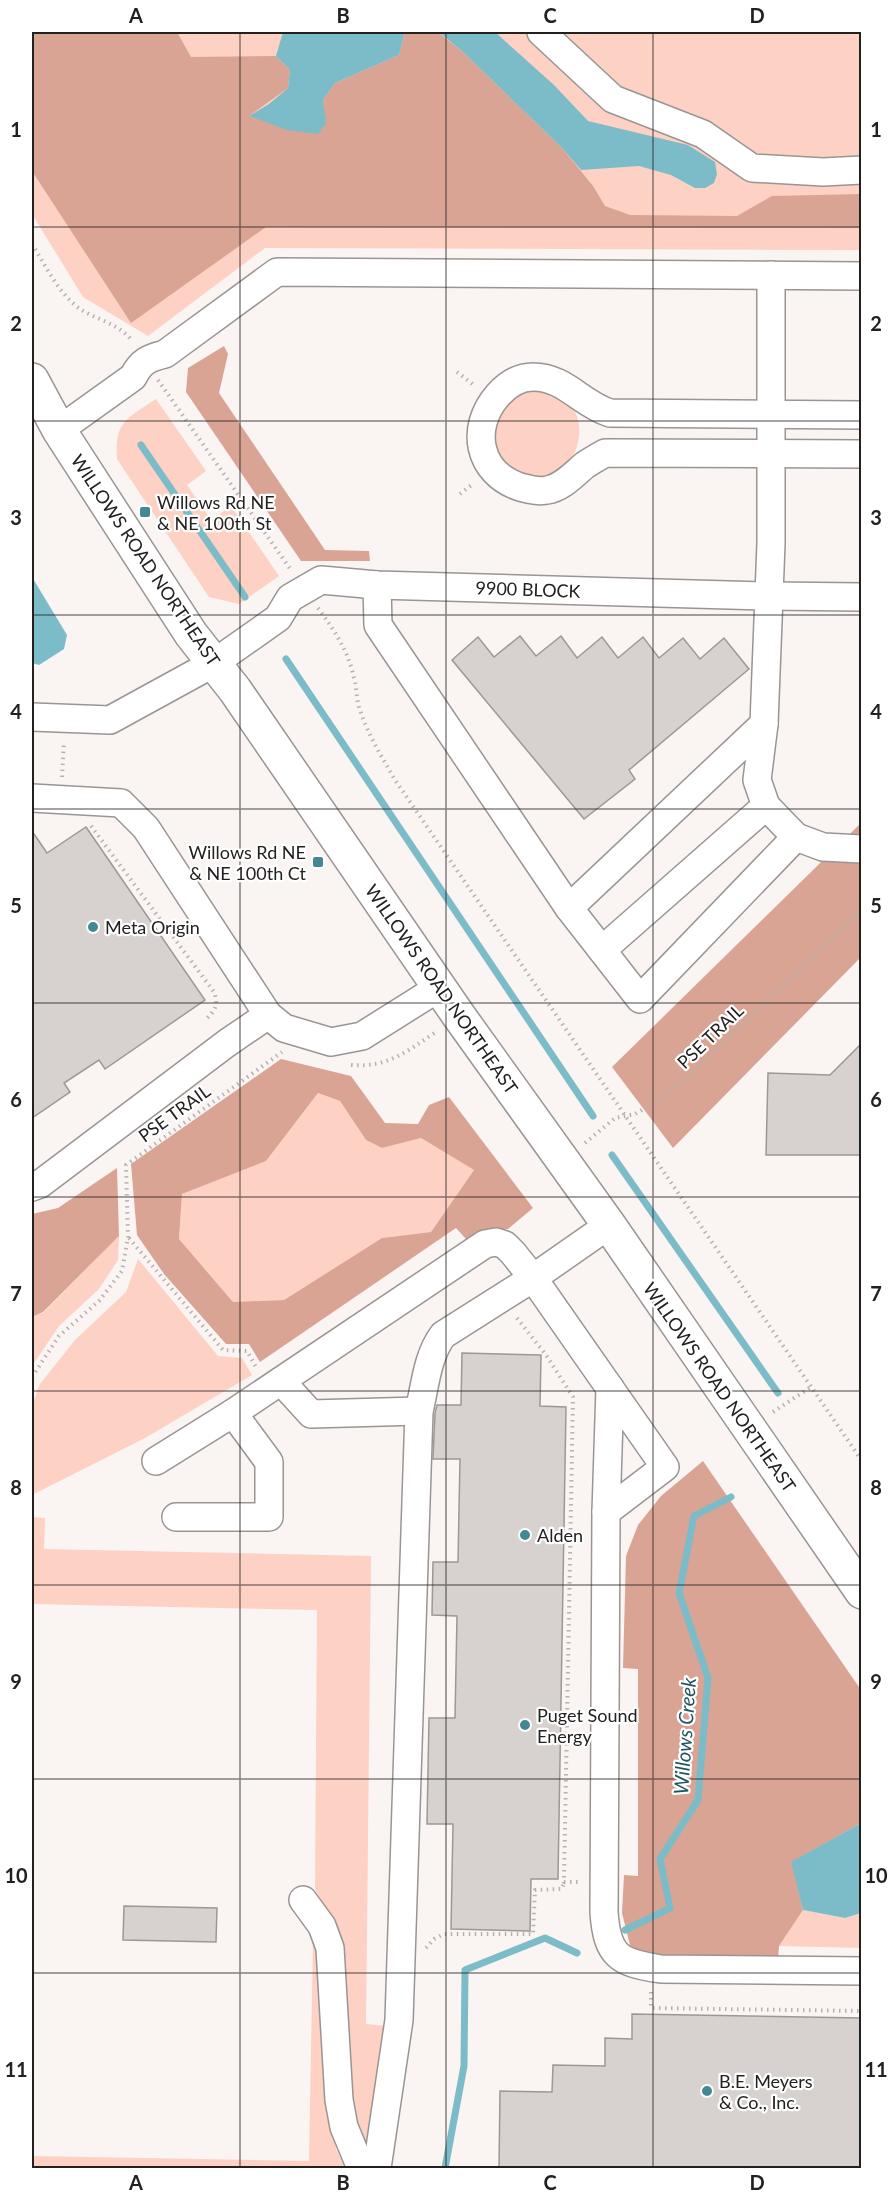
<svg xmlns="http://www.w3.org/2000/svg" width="893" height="2200" viewBox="0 0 893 2200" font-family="Lato,sans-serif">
<rect width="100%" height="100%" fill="#faf4f3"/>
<!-- green -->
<g fill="#fdd1c3">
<polygon points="32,32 861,32 861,250 265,248 148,336 83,297 32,214"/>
<path d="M541,387C550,391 563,396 569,403C593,429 572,482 536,479C526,479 507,467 498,463L488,423L510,392Z"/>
<path d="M156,399L206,471L187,485L211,520L231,506L279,576L239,604L209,597L117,459C114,421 128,418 156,399Z"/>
<polygon points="318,1093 340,1101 366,1140 382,1148 421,1138 474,1170 431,1232 382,1238 284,1300 233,1302 179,1239 182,1194 266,1161"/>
<polygon points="119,1236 118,1260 99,1289 59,1326 32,1366 32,1317 44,1312"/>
<polygon points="138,1259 218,1356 242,1358 252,1375 145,1438 32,1495 32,1405 40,1384 75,1340 126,1292"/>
<polygon points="32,1517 45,1518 44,1549 371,1556 366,2024 387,2026 370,2146 359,2146 348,2057 342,1939 315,1889 317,1610 32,1604"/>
<polygon points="803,1910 845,1918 861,1913 861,1948 779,1946"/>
<polygon points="313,1942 322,1963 330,2098 336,2149 345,2168 32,2168 32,2156 309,2161"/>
</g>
<!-- forest -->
<g fill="#d9a494" fill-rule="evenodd">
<polygon points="32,32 177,32 191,57 276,56 290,70 288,88 249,116 269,122 325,123 323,100 335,83 399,55 405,32 438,32 464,53 562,148 593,186 605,206 630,215 737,216 772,196 861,194 861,228 266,227 131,323 32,171"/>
<polygon points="224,346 228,354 219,393 325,550 369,551 370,561 301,561 186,392 188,368"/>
<polygon points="861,823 861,957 673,1148 612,1067"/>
<path d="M281,1059L351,1076L385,1123L418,1124L429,1105L449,1097L533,1208L508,1229H495L466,1239L456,1228L260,1362L249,1344H226L164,1274L137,1235L131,1164ZM318,1093L340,1101L366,1140L382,1148L421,1138L474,1170L431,1232L382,1238L284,1300L233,1302L179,1239L182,1194L266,1161Z"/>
<polygon points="117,1168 119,1236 43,1312 32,1317 32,1214 58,1208"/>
<polygon points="703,1461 861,1690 861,1823 792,1862 803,1910 779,1946 778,1960 647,1957 630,1945 622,1913 624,1875 638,1876 638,1669 623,1668 626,1556 638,1525 661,1496"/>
</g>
<!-- water -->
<g fill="#7cbcc9">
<polygon points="283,32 405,32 399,55 335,83 323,100 326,123 318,134 287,130 249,116 269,104 288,88 290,70 276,56"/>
<polygon points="439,32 495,32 554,85 588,121 688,145 715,162 717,174 714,183 705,188 695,188 671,175 639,166 581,170 562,148 464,53"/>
<polygon points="32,577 67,635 64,649 39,665 32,663"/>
<polygon points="861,1823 861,1913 845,1918 803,1910 791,1862"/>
</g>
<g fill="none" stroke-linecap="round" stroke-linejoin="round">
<!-- stream -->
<g stroke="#7cbcc9" stroke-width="7">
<polyline points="141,445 245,597"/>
<polyline points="286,659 593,1116"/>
<polyline points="612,1155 778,1393"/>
<polyline points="625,1930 670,1908 660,1859 698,1800 708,1678 679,1593 694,1516 731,1497"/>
<polyline points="445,2168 464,2066 465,1970 545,1938 577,1953"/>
</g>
</g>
<!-- building -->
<g fill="#d7d1cf" stroke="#9d9896" stroke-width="1.5">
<polygon points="520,636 536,656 561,636 577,658 602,637 618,658 643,637 659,658 683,638 700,659 724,638 749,669 629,770 635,779 584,819 452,660 478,637 494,657"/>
<polygon points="86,827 205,1000 105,1069 99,1060 64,1083 70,1092 32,1118 32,831 47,853"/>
<polygon points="861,1044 861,1155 766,1155 768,1073 830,1075"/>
<polygon points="462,1353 541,1355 540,1406 566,1407 558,1879 531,1879 530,1931 451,1929 453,1824 427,1824 429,1718 455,1718 457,1616 432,1615 433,1562 458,1562 460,1459 433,1459 435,1413 437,1405 461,1405"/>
<polygon points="124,1906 217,1908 216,1942 123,1940"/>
<polygon points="632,2014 861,2018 861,2169 499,2169 500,2091 552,2092 553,2065 605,2066 605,2038 632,2039"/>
</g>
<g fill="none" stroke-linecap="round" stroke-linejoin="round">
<!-- minor casing -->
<g stroke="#9a9593" stroke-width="30">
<g id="minor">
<polyline points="541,32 613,99 703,134 752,168 823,172 862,170"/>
<polyline points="771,275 771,543 764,724 757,780 766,806 796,837 823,847 862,849"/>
<path d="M862,415L610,413C581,404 565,377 533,377C519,377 507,385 498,395C469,428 478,473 520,487C528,489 539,492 547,490C562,488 574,474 585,465C591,461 598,457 605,453L862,454"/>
<path d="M59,430L133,377C141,361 149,358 165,354L277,272L862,276"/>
<polyline points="377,585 378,625 569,908 640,999 796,837"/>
<polyline points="32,717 110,720 214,663 278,618 290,598 321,580 377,585 768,596 862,597"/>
<polyline points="32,798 121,803 146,828 268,1015"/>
<polyline points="569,908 764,724"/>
<polyline points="602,950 766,806"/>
<polyline points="32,1187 40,1184 227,1043 268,1015 284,1028 331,1042 362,1036 440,987"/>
<polyline points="281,1381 311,1414 419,1411"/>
<path d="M610,1388L606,1512L604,1912C607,1956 619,1963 661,1969L862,1971"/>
<polyline points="156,1461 233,1413 476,1250 485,1244 496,1242 505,1245 513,1253 533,1278 665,1467 606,1512"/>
<polyline points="176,1517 269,1517 269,1462 233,1413"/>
<polyline points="303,1900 322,1926 330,1948 339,2100 344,2127 361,2168"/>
<path d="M377,2168L399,2020L419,1411C425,1387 427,1356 443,1335L533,1278L609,1225"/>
</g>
</g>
<!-- major casing -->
<g stroke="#9a9593" stroke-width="36">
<polyline id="major" points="32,380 59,430 191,634 235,690 459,1016 609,1225 862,1592"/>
</g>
<!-- path -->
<g stroke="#b6b2b1" stroke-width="4" stroke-dasharray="1.5 4.5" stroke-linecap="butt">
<path d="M32,244C46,266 58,293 80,309C97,320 120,324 132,341"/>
<polyline points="457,372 475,386"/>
<polyline points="158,380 291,570"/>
<polyline points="460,494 474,483"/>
<path d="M318,608C334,630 348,650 354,678C357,688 356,700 360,710C368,735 382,757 395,780L862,1461"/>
<polyline points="62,777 64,742"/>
<path d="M91,826L214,992C219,1005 215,1011 205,1020"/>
<path d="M351,1065C388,1068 407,1051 436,1032"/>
<polyline points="585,1143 615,1118 635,1114 669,1094 862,910"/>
<polyline points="129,1238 223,1350 247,1351 257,1369"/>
<polyline points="517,1318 546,1355 573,1397 564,1882 579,1882"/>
<polyline points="32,1377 59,1336 99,1301 122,1271 128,1237 126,1165 282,1052"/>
<polyline points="773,1412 811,1387"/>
<polyline points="426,1948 434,1939 444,1934 533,1934 535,1890 562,1889 564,1883"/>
<polyline points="651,1992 651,2008 862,2011"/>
</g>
<!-- minor -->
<use href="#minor" stroke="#fff" stroke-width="27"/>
<!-- major -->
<use href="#major" stroke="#fff" stroke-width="33"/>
</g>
<!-- grid -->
<path fill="none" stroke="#232120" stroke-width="1.5" stroke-opacity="0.55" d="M240,32V2168M446,32V2168M653,32V2168M32,227H862M32,421H862M32,615H862M32,809H862M32,1003H862M32,1197H862M32,1391H862M32,1585H862M32,1779H862M32,1973H862"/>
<!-- markers -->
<g fill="#438895" stroke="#fff" stroke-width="2">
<rect x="139" y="506" width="12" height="12" rx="3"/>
<rect x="312" y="856" width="12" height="12" rx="3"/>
<circle cx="93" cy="927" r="6"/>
<circle cx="525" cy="1535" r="6"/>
<circle cx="525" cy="1725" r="6"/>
<circle cx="707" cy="2091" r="6"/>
</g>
<g text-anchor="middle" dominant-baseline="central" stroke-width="4.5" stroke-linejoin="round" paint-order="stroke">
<!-- poi labels -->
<g font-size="18" fill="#232120" stroke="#fff" text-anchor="start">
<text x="157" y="502">Willows Rd NE<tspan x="157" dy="21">&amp; NE 100th St</tspan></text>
<text x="306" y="852" text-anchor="end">Willows Rd NE<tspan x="306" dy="21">&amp; NE 100th Ct</tspan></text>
<text x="105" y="927">Meta Origin</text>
<text x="537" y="1535">Alden</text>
<text x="537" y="1715">Puget Sound<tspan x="537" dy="21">Energy</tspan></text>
<text x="719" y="2081">B.E. Meyers<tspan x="719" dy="21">&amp; Co., Inc.</tspan></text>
</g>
<!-- street labels -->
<g font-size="18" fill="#232120" stroke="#fff">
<text transform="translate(146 560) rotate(56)">WILLOWS ROAD NORTHEAST</text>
<text transform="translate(528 589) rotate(2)">9900 BLOCK</text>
<text transform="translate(442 989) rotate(55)">WILLOWS ROAD NORTHEAST</text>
<text transform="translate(710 1036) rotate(-44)">PSE TRAIL</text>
<text transform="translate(174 1113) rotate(-36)">PSE TRAIL</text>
<text transform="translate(720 1387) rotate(55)">WILLOWS ROAD NORTHEAST</text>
</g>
<!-- water labels -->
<g font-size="20" font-style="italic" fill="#205660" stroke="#fff">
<text transform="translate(684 1736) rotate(-86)">Willows Creek</text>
</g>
</g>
<!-- border -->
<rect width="893" height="2200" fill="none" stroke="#ffffff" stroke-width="66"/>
<rect x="33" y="33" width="827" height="2134" fill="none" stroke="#232120" stroke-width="2"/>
<g font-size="20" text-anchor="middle" font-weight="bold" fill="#232120">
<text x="136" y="23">A</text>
<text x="343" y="23">B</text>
<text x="550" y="23">C</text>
<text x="757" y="23">D</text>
<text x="16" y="137">1</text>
<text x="876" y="137">1</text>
<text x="16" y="331">2</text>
<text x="876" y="331">2</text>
<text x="16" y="525">3</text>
<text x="876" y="525">3</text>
<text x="16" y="719">4</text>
<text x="876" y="719">4</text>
<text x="16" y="913">5</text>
<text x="876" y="913">5</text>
<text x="16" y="1107">6</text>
<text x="876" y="1107">6</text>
<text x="16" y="1301">7</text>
<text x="876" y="1301">7</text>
<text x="16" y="1495">8</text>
<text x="876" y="1495">8</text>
<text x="16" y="1689">9</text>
<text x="876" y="1689">9</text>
<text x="16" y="1883">10</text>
<text x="876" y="1883">10</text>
<text x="16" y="2077">11</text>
<text x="876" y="2077">11</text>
<text x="136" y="2190">A</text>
<text x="343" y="2190">B</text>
<text x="550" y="2190">C</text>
<text x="757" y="2190">D</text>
</g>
</svg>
